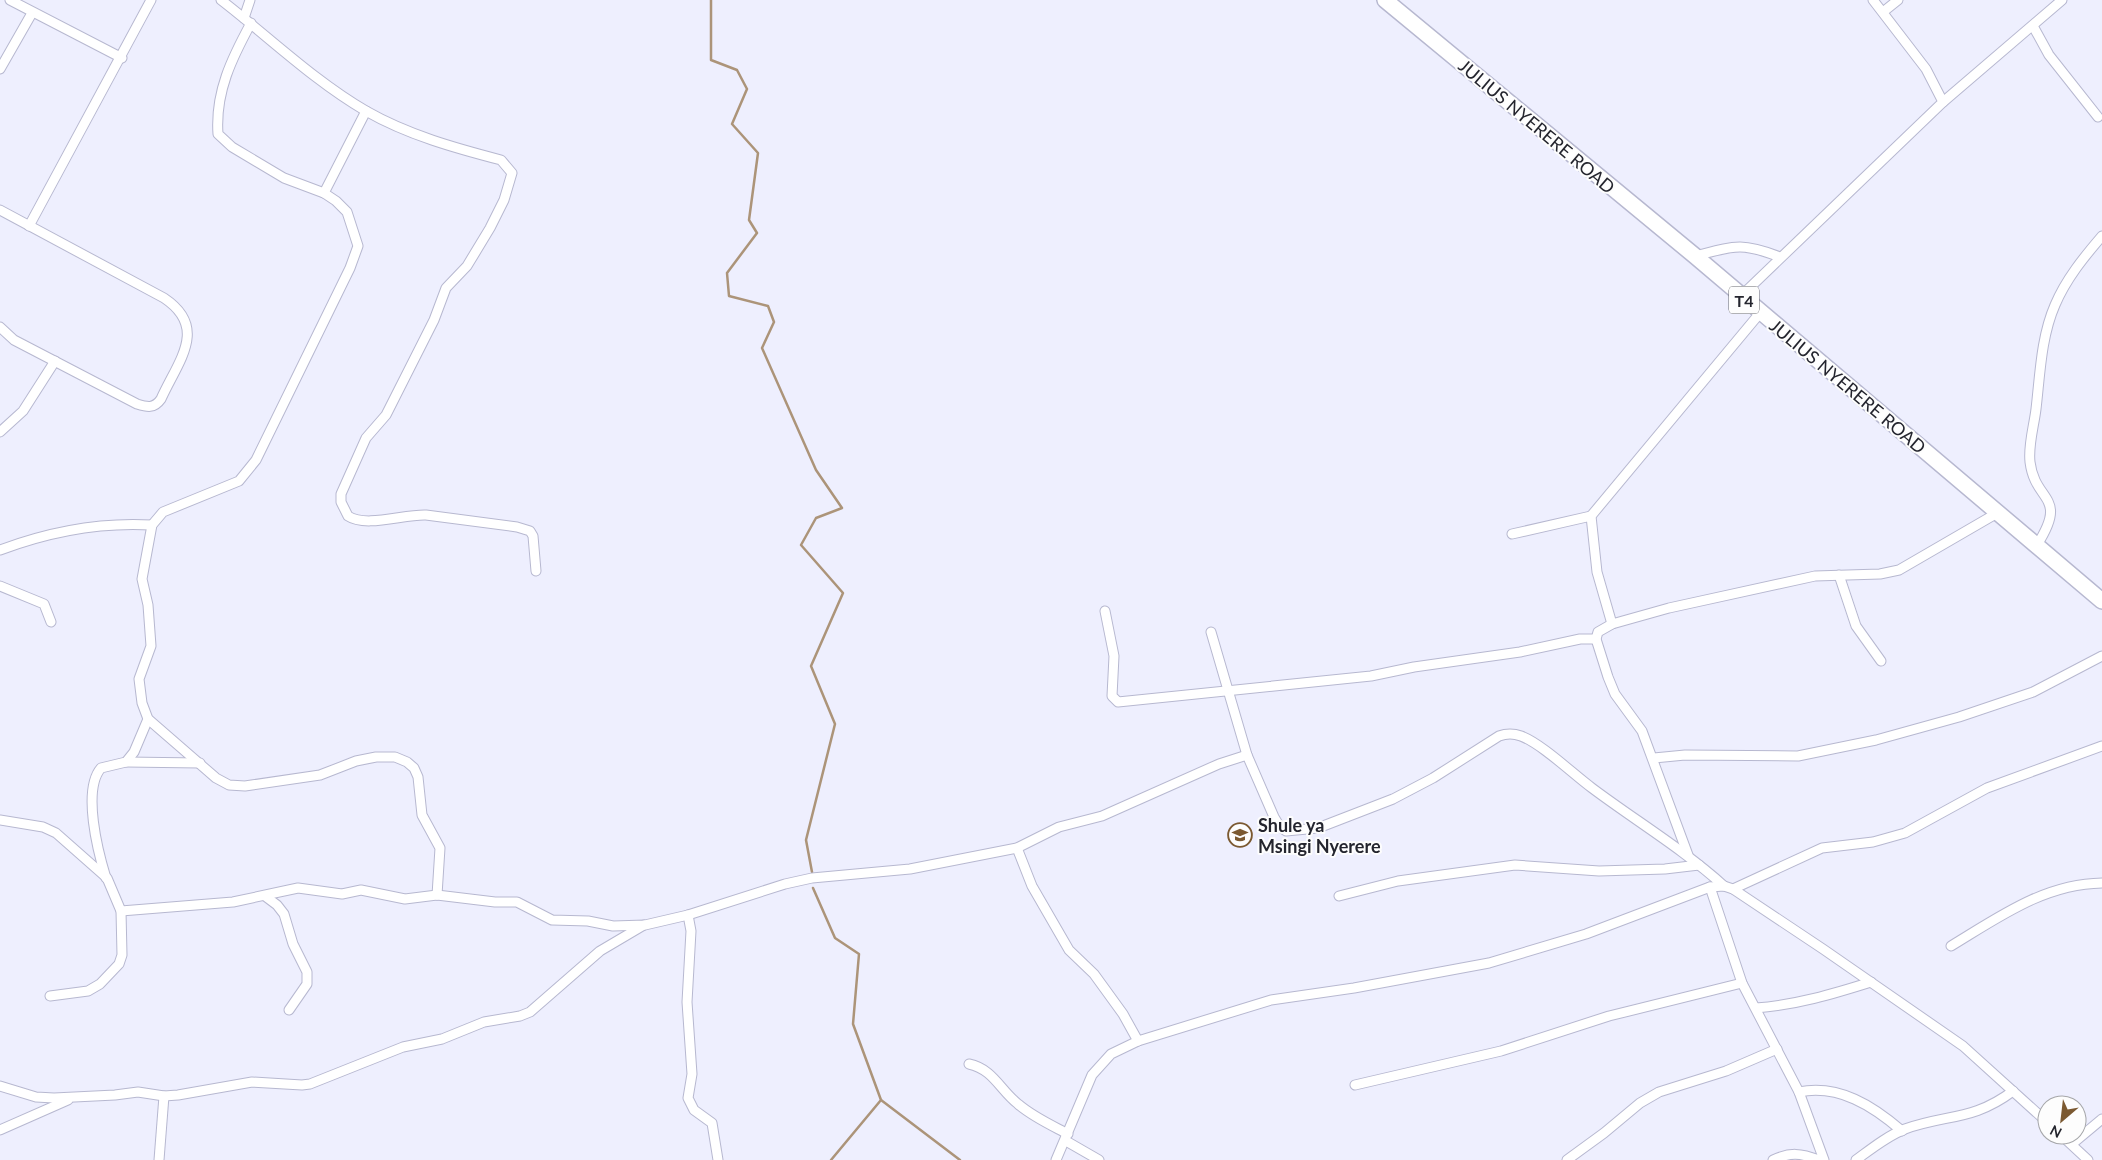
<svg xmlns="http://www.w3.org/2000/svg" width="2102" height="1160" viewBox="0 0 2102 1160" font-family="Lato,sans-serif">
<rect width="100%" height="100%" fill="#eeeffe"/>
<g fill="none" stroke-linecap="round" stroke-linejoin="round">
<!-- stream -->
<g stroke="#ac9479" stroke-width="2.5">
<polyline points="711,0 711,60 737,70 747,89 732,124 758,153 749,220 757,233 727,273 729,296 768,306 774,322 762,348 816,470 842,508 816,518 801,545 843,593 811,666 835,724 806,840 812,872"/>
<polyline points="813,888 835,938 859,954 853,1024 881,1100 831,1160"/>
<polyline points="881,1100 960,1160"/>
</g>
<!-- street casing -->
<g stroke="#b7b8d0" stroke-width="11">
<g id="street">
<polyline points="10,0 122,58"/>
<path d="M221,0C269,37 313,80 366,111C408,135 455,148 501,160L512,173L504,200L490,228L467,266L446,288L434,320L386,415L366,438L341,494V502L348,516C366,528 404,514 426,515L517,527L530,531L533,536L536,571"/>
<polyline points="1883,12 1898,0"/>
<polyline points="244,18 250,0"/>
<path d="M251,23C232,58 215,92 218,134L232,147L284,178L324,193L336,201L347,212L358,246L350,268L256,460L239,481L163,512L152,525L142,579L148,605L151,646L139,679L142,703L148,719L216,778L229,785L245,786L320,775L356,761L376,757H395L407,762L414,768L418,777L422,815L440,848L437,895"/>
<polyline points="2033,26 2049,55 2098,117"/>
<polyline points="0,69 32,13"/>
<polyline points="1943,102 2062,0"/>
<polyline points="324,193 366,111"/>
<path d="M0,210L164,298C209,328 178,361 161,399C154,409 147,407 137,404L14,340L0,327"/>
<polyline points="29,226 151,0"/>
<path d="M1695,256C1734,246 1741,242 1780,257"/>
<polyline points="1740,297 1943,102 1926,69 1873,0"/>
<polyline points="0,432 23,411 55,361"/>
<polyline points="1512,534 1591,516"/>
<path d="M2037,545C2069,495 2035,503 2030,462C2028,445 2034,426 2036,409C2040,375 2041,337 2055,305C2066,279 2084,257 2102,236"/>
<path d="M0,550C48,532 101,522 152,525"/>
<polyline points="1839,575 1856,626 1881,661"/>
<polyline points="0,586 44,604 51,622"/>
<polyline points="1105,611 1114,656 1112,696 1118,702 1371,676 1414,667 1520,652 1580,639 1596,639"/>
<polyline points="1612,624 1597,572 1591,516 1760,313"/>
<path d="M1211,632L1247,755L1274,817L1280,827L1286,831L1318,828L1393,799L1433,778L1499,736C1507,733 1513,733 1521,736C1542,744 1573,774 1592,788C1636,821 1683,849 1724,886"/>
<polyline points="1654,758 1685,755 1798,756 1876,740 1959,717 2033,692 2102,656"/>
<polyline points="126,762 200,763"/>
<polyline points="0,820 43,827 56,833 107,878 121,911 122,955 119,964 100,984 88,991 50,996"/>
<polyline points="1017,848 1032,886 1069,950 1094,974 1123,1014 1138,1041"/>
<polyline points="1688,855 1642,731 1615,694 1608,677 1596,639 1598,632 1612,624 1669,608 1815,576 1880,574 1899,570 1999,512"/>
<path d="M106,878C98,852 82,790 101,768L126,762L134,752L148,719"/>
<polyline points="1710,887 1742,983 1799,1092 1824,1160"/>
<polyline points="1733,889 1822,848 1873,842 1905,833 1987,788 2102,746"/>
<polyline points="265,896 277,905 284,914 293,944 307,972 307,984 289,1010"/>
<polyline points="1339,896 1398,881 1515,865 1599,871 1665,869 1699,865"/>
<polyline points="121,911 233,902 298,888 342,894 361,890 405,899 437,895 495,902 517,902 552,920 588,921 613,926 645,925 688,915 785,884 812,878 910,869 1017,848 1059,827 1102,816 1219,764 1247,755"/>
<polyline points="688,915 691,931 687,1002 692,1074 688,1098 694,1110 712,1123 718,1160"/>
<path d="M1951,946C1999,917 2044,884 2102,883"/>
<path d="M1756,1008C1796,1005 1833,994 1871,982"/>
<path d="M969,1064C993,1069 1000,1090 1018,1104C1033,1117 1051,1125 1068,1134"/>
<polyline points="1355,1085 1501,1051 1609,1016 1742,983"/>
<polyline points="0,1086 36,1097 54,1098 115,1095 138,1092 164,1096 178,1095 252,1082 302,1085 310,1084 403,1047 442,1039 484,1022 520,1016 530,1012 600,951 644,925"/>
<path d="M1799,1092C1839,1084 1873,1106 1902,1131"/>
<polyline points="0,1130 68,1100"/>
<polyline points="2061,1135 2088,1160"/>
<polyline points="1066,1141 1099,1160"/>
<polyline points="2072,1144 2102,1119"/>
<polyline points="159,1160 164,1096"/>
<polyline points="1056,1160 1092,1075 1111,1054 1138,1041 1271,1000 1354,988 1489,963 1586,934 1710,887 1724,886 1733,889 1823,949 1963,1046 2047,1122"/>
<polyline points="1567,1160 1604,1133 1640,1103 1659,1092 1726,1071 1777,1049"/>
<path d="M1773,1160C1790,1152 1801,1153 1819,1160"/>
<path d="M1856,1160C1871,1149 1887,1136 1905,1129C1947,1114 1973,1121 2013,1091"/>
</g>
</g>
<!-- highway casing -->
<g stroke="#b7b8d0" stroke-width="18">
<polyline id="highway" points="1385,0 1695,256 2102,601"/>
</g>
<!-- street -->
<use href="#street" stroke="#fff" stroke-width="9"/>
<!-- highway -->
<use href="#highway" stroke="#fff" stroke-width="15"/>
</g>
<!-- icons -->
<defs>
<g id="school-ring" transform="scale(1.25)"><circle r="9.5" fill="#fdfdfd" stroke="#7b5931" stroke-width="1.5"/><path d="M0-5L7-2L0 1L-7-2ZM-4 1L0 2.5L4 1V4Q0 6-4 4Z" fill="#7b5931"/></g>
</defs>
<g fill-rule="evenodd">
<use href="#school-ring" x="1240" y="835"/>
</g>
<g text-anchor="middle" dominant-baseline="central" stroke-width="4" stroke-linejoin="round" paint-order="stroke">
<!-- shield labels -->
<rect fill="#fdfdfd" stroke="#65666c" stroke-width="1" x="1729" y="286.5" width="30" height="27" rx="4"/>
<g font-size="16" font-weight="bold" fill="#24252e">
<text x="1744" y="300">T4</text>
</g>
<!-- street labels -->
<g font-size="18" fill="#24252e" stroke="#fdfdfd">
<text transform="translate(1537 126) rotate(40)">JULIUS NYERERE ROAD</text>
<text transform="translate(1848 386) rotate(40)">JULIUS NYERERE ROAD</text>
</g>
<!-- poi labels -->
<g font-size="18" font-weight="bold" fill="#24252e" stroke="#fdfdfd" text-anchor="start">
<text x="1258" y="825">Shule ya<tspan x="1258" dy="21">Msingi Nyerere</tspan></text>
</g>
</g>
<!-- north arrow -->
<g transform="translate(2062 1120) rotate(208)"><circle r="24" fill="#fdfdfd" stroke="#a6a7aa"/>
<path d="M0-4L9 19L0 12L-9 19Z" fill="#7b5931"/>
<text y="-8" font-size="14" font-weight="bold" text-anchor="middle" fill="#24252e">N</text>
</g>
</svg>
